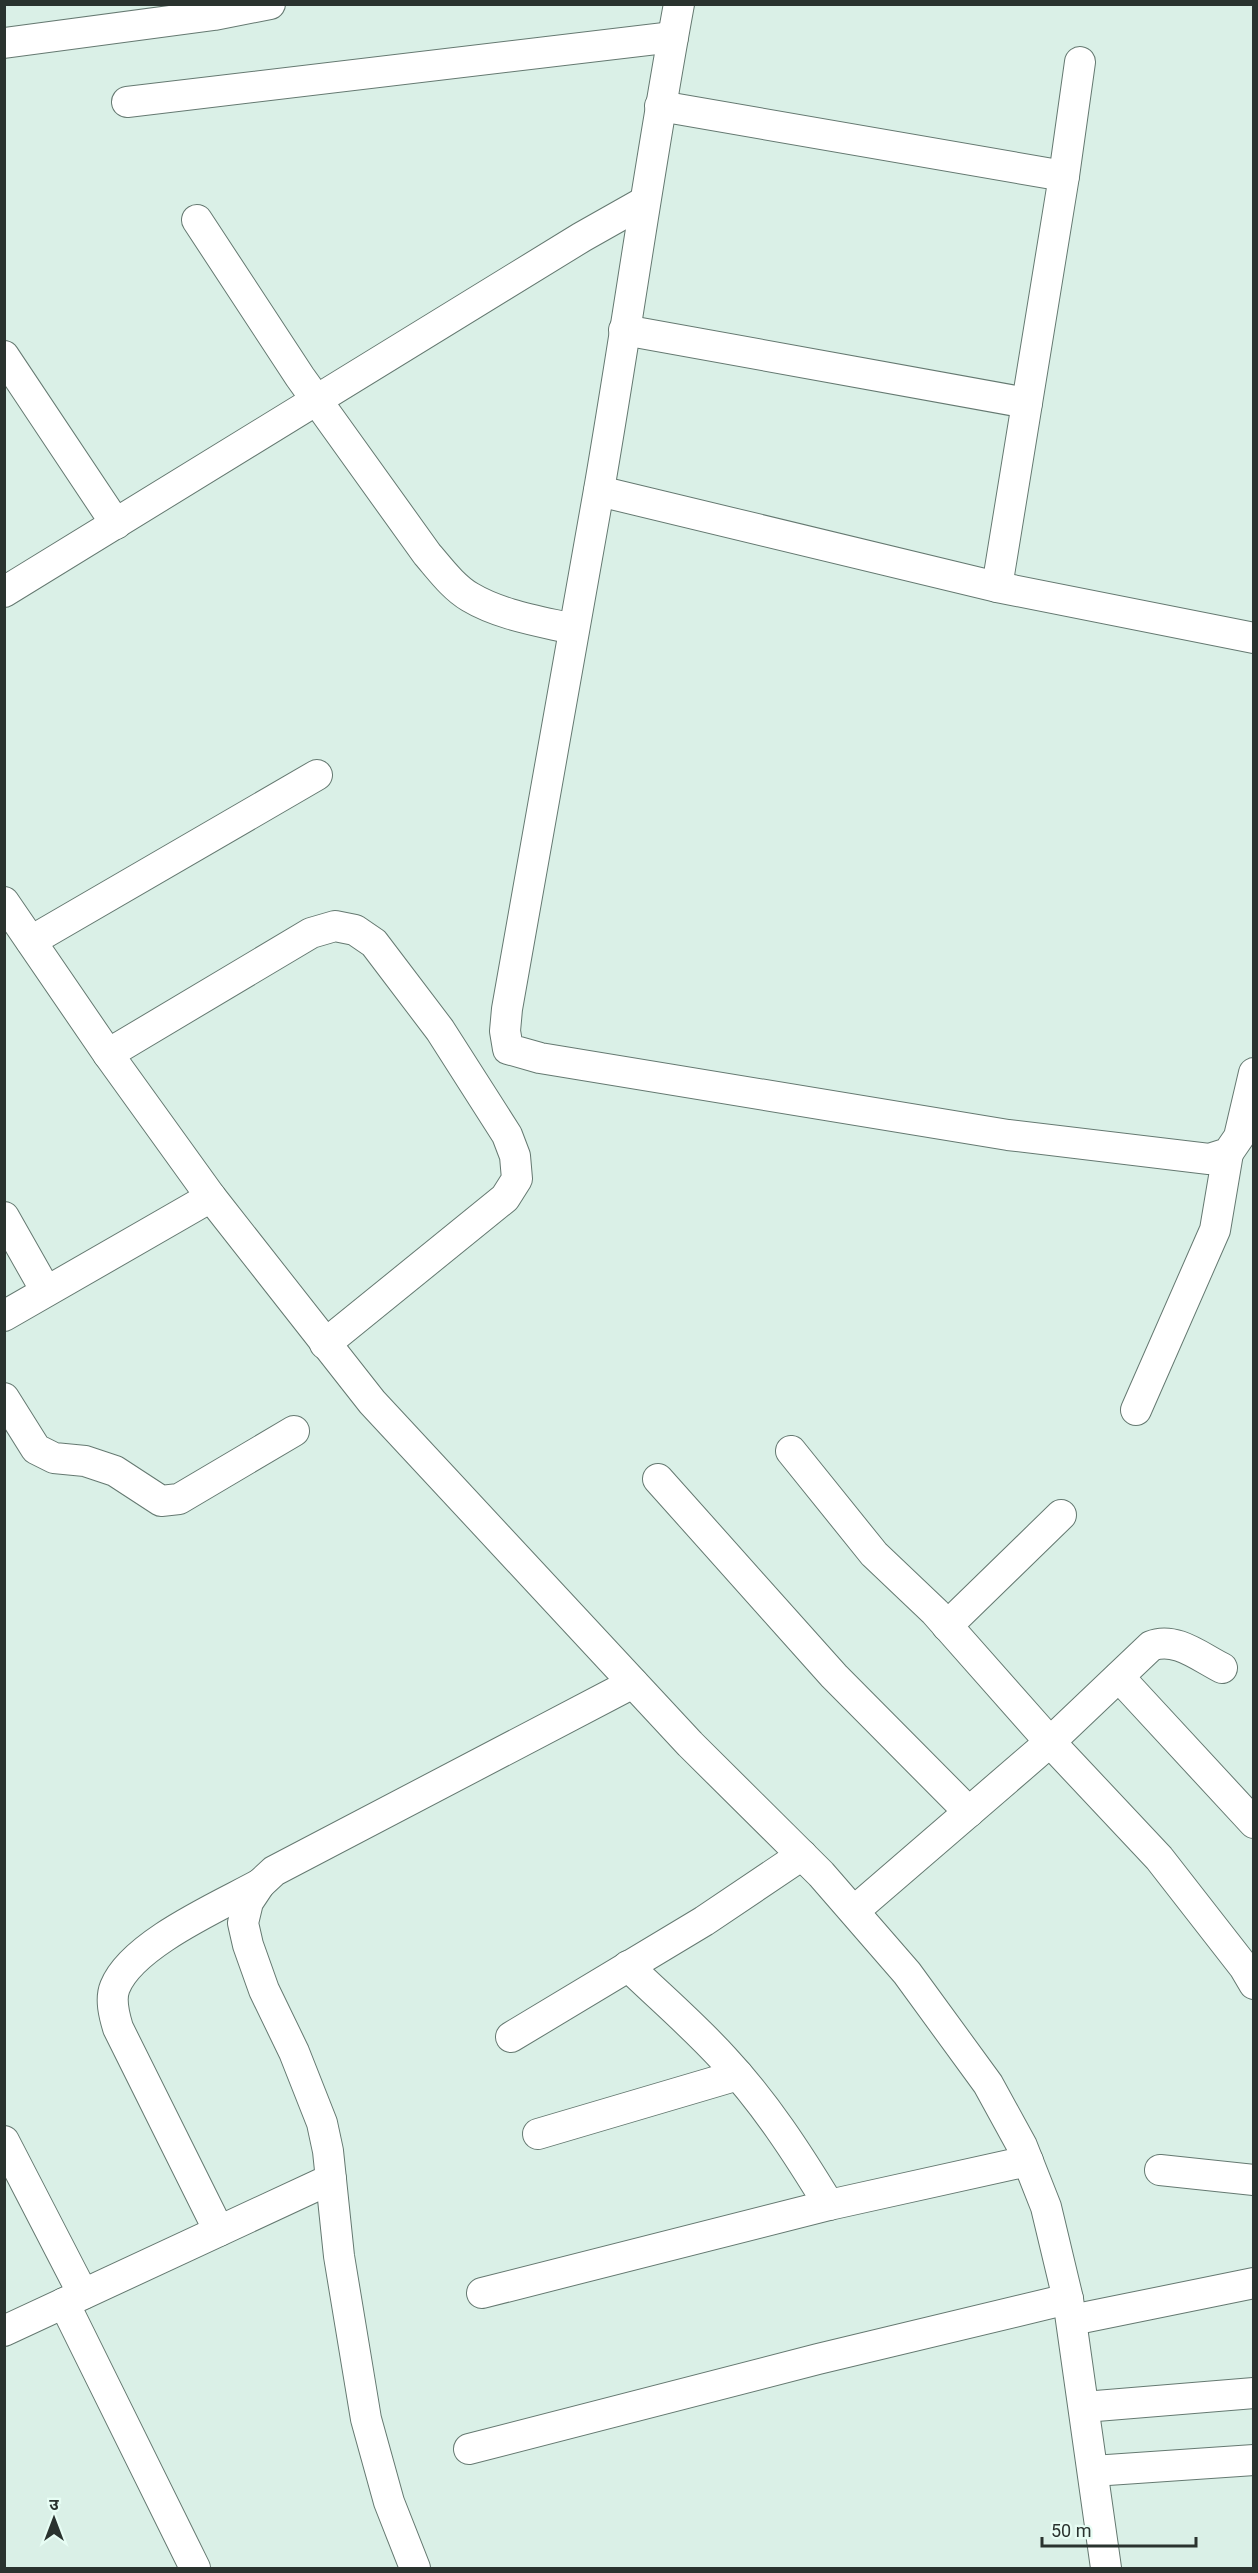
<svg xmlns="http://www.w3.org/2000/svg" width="1258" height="2573" viewBox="0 0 1258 2573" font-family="Roboto,'Noto Sans Devanagari',sans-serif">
<rect width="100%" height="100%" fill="#daf0e7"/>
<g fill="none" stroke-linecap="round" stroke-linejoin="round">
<!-- minor casing -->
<g stroke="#657971" stroke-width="32">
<g id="minor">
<path d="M679,4C649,166 627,328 599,490C568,663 538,836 507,1009L505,1031L508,1049L540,1058L1008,1135L1209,1159L1228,1153L1239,1137L1254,1073"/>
<polyline points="4,43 214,15 270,4"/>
<polyline points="127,102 673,37"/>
<polyline points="660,106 1064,176"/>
<path d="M197,220L300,377L427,554C440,569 453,587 470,597C500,615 539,621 573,629"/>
<polyline points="624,330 1027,403"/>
<polyline points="4,356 116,524"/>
<polyline points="599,491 997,587 1254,638"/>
<polyline points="997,587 1064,176 1080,62"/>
<polyline points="4,592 582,237 644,202"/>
<polyline points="4,902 108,1054 211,1197 372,1402 690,1744 821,1874 907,1973 988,2084 1022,2146 1046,2207 1068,2299 1106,2568"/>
<polyline points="31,941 317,775"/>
<polyline points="108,1054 311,933 335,926 355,930 374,943 440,1030 507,1135 515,1156 517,1179 505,1198 325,1344"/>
<polyline points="4,1217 46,1291"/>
<polyline points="4,1316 211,1197"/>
<polyline points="4,1398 36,1449 54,1458 85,1461 115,1471 161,1501 179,1499 294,1431"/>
<polyline points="1136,1410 1215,1230 1228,1153"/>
<polyline points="791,1451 874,1554 935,1612 1050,1742 1159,1858 1244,1967 1254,1984"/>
<polyline points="658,1479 834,1676 969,1812"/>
<polyline points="947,1626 1061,1515"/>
<polyline points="1119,1677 1254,1823"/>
<path d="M854,1911L1050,1742L1151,1646C1175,1636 1200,1657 1222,1668"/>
<path d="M628,1966C660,1997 694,2026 724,2059C765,2103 798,2154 829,2205"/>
<polyline points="511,2037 704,1921 802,1855"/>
<polyline points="538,2134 738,2075"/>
<polyline points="4,2141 83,2294"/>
<polyline points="1160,2170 1254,2180"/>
<path d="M219,2231L118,2028C114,2015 110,1999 115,1987C132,1944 220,1906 260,1884"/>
<polyline points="482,2293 829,2205 1028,2161"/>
<polyline points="64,2303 195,2568"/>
<polyline points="1072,2320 1254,2283"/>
<polyline points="4,2331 331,2179"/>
<polyline points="1084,2407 1254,2393"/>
<polyline points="469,2449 818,2359 1068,2299"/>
<polyline points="1093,2471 1254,2460"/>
<polyline points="415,2568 389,2502 366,2419 339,2256 328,2151 322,2123 294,2052 264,1990 248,1945 243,1923 248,1902 260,1884 274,1871 633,1683"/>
</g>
</g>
<!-- minor -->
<use href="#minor" stroke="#fff" stroke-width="30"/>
</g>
<!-- border -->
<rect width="1258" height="2573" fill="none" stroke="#2a332f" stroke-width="12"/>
<!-- north arrow -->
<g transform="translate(54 2519)" stroke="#e7fdf4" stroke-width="4.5" paint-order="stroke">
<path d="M0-4.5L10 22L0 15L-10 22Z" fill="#2a332f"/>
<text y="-9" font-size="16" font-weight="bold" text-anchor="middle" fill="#2a332f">उ</text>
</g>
<!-- scale -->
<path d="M1042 2537v9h154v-9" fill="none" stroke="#2a332f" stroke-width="3"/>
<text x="1051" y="2537" font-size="18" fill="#2a332f" stroke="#e7fdf4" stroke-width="4.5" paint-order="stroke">50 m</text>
</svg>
